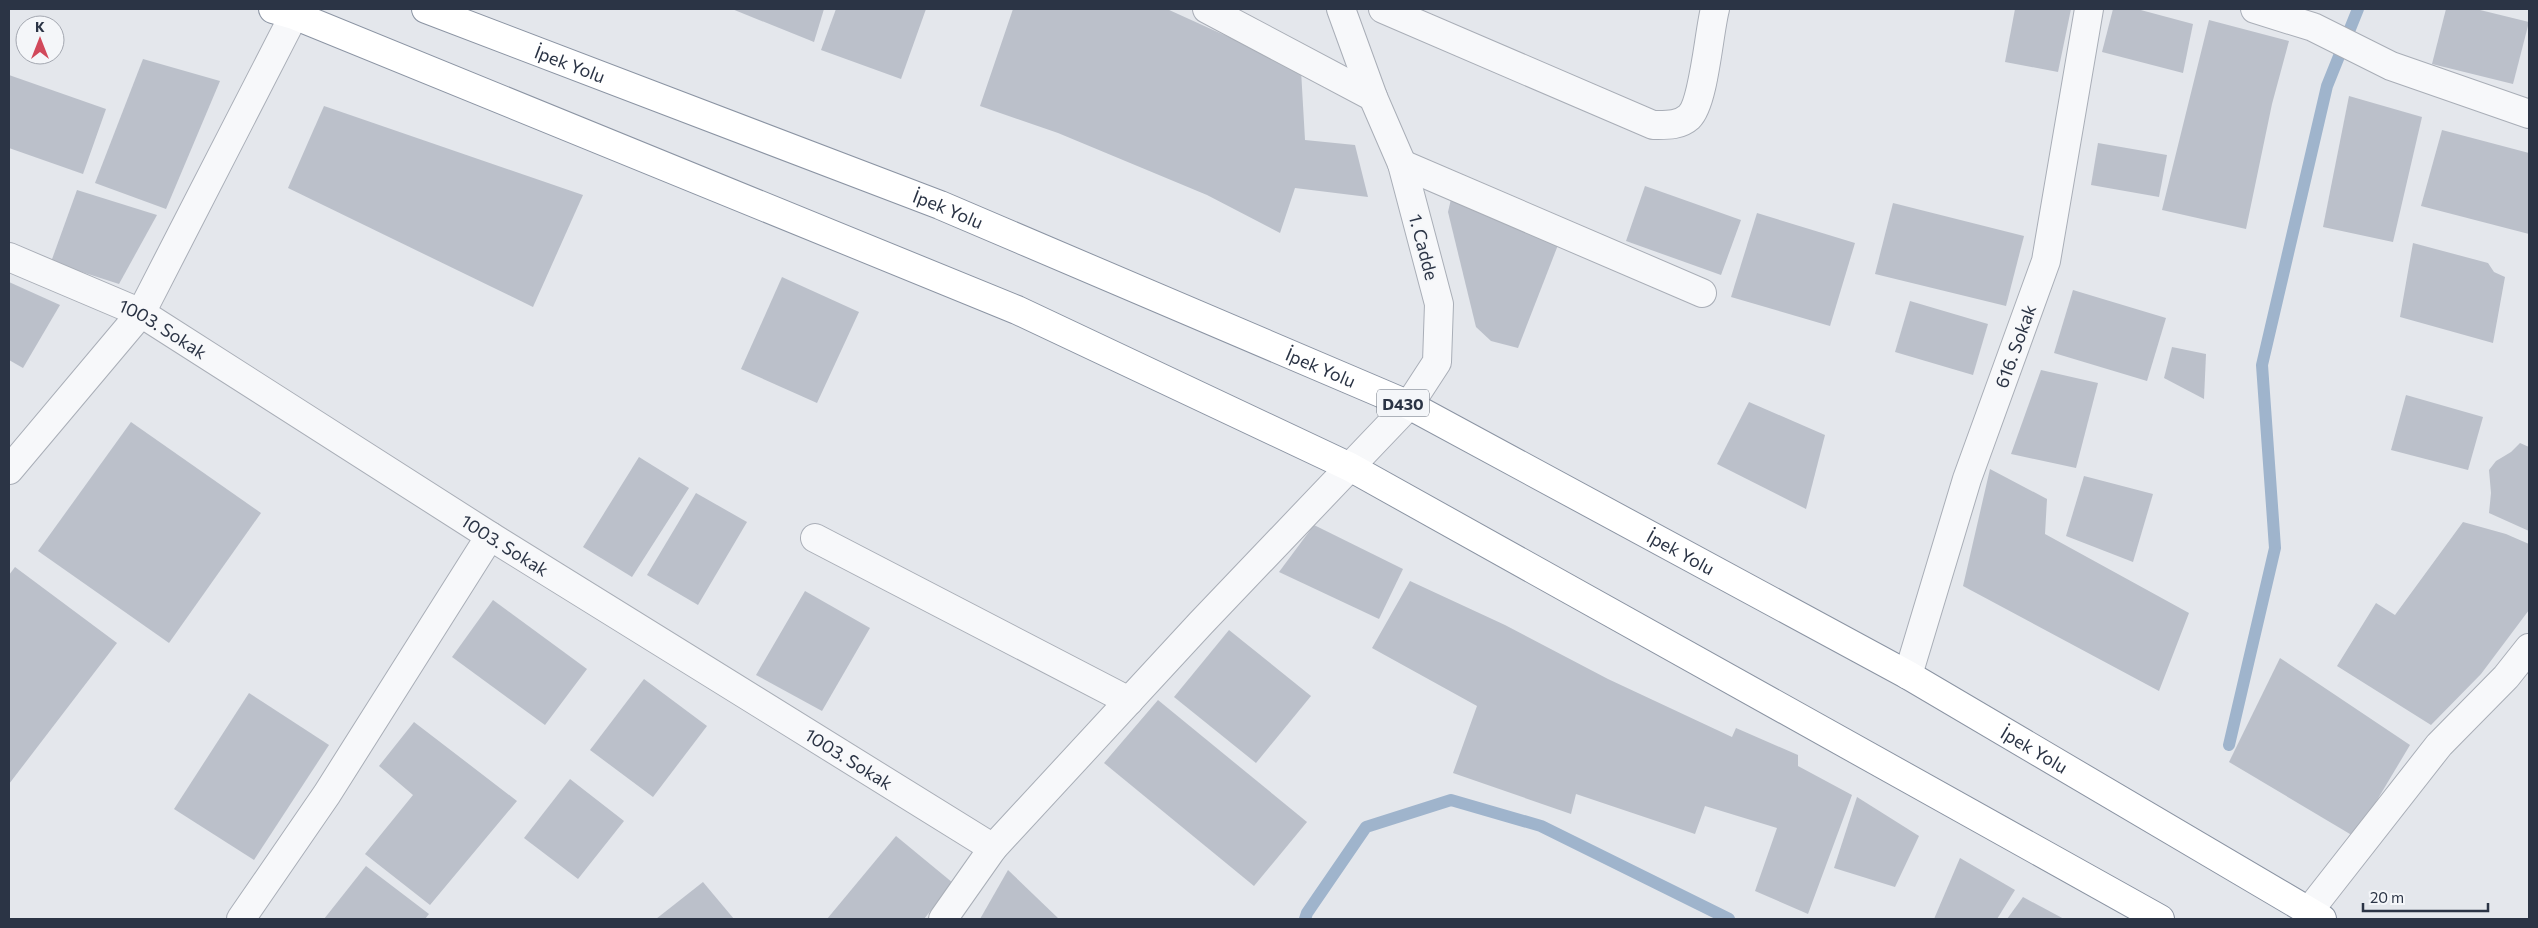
<svg xmlns="http://www.w3.org/2000/svg" width="2538" height="928" viewBox="0 0 2538 928" font-family="Commissioner,sans-serif">
<rect width="100%" height="100%" fill="#e4e7ec"/>
<g fill="none" stroke-linecap="round" stroke-linejoin="round">
<!-- stream -->
<g stroke="#9fb4cc" stroke-width="12">
<polyline points="2229,745 2275,548 2262,365 2327,86 2358,9"/>
<polyline points="1305,919 1307,913 1366,827 1451,800 1541,826 1729,919"/>
</g>
</g>
<!-- building -->
<g fill="#bbc0ca">
<polygon points="732,9 824,9 814,42"/>
<polygon points="836,9 926,9 901,79 821,50"/>
<polygon points="1013,9 1167,9 1301,70 1305,140 1355,145 1368,197 1295,188 1280,233 1207,195 1058,133 980,106"/>
<polygon points="2015,9 2071,9 2058,72 2005,62"/>
<polygon points="2113,9 2137,9 2193,24 2183,73 2102,52"/>
<polygon points="2446,9 2476,9 2529,22 2513,84 2432,64"/>
<polygon points="2209,20 2289,41 2272,104 2246,229 2162,210"/>
<polygon points="143,59 220,81 166,209 95,183"/>
<polygon points="9,75 106,109 83,174 9,148"/>
<polygon points="2349,96 2422,117 2393,242 2323,227"/>
<polygon points="324,106 583,195 533,307 288,188"/>
<polygon points="2442,130 2529,153 2529,234 2421,206"/>
<polygon points="2098,143 2167,155 2159,197 2091,185"/>
<polygon points="1645,186 1741,220 1721,275 1626,241"/>
<polygon points="77,190 157,215 119,284 51,262"/>
<polygon points="1451,199 1558,245 1518,348 1491,341 1476,327 1448,212"/>
<polygon points="1893,203 2024,236 2006,306 1875,274"/>
<polygon points="1757,213 1855,243 1830,326 1731,297"/>
<polygon points="2413,243 2488,263 2494,272 2505,277 2493,343 2400,317"/>
<polygon points="782,277 859,312 817,403 741,369"/>
<polygon points="9,282 60,305 23,368 9,360"/>
<polygon points="2073,290 2166,318 2147,381 2054,353"/>
<polygon points="1910,301 1988,324 1973,375 1895,352"/>
<polygon points="2172,347 2206,354 2204,399 2164,378"/>
<polygon points="2041,370 2098,383 2076,468 2011,454"/>
<polygon points="2406,395 2483,417 2468,470 2391,450"/>
<polygon points="1749,402 1825,435 1806,509 1717,464"/>
<polygon points="131,422 261,513 169,643 38,551"/>
<polygon points="2520,443 2529,447 2529,531 2489,513 2491,493 2489,470 2496,461 2511,452"/>
<polygon points="639,457 689,488 632,577 583,547"/>
<polygon points="1990,469 2047,499 2045,534 2189,613 2159,691 1963,586"/>
<polygon points="2084,476 2153,494 2133,562 2066,536"/>
<polygon points="696,493 747,522 698,605 647,575"/>
<polygon points="2463,522 2506,534 2529,544 2529,610 2481,674 2431,725 2337,666 2376,603 2395,615"/>
<polygon points="1314,525 1403,569 1379,619 1279,572"/>
<polygon points="15,567 117,643 9,784 9,575"/>
<polygon points="1410,581 1505,625 1608,679 1732,737 1736,728 1798,755 1798,766 1852,795 1808,914 1755,891 1777,828 1705,806 1695,834 1576,794 1571,814 1453,773 1477,706 1372,648"/>
<polygon points="805,591 870,628 822,711 756,675"/>
<polygon points="493,600 587,669 545,725 452,657"/>
<polygon points="1229,630 1311,696 1256,763 1174,697"/>
<polygon points="2280,658 2410,745 2355,837 2229,762"/>
<polygon points="644,679 707,726 653,797 590,750"/>
<polygon points="249,693 329,745 254,860 174,809"/>
<polygon points="1158,700 1307,822 1254,886 1104,763"/>
<polygon points="414,722 517,801 430,905 365,854 413,795 379,766"/>
<polygon points="570,779 624,821 578,879 524,838"/>
<polygon points="1857,797 1919,836 1895,887 1834,868"/>
<polygon points="896,836 953,883 924,919 827,919"/>
<polygon points="1960,858 2015,890 1997,919 1934,919"/>
<polygon points="366,866 429,914 425,919 324,919"/>
<polygon points="1008,870 1059,919 980,919"/>
<polygon points="703,882 734,919 656,919"/>
<polygon points="2023,897 2064,919 2007,919"/>
</g>
<g fill="none" stroke-linecap="round" stroke-linejoin="round">
<!-- minor casing -->
<g stroke="#a9aeb7" stroke-width="30">
<g id="minor">
<polyline points="1207,9 1373,97"/>
<path d="M1383,9L1653,125C1666,125 1679,126 1689,117C1704,103 1709,31 1715,9"/>
<polyline points="2255,9 2313,27 2391,66 2529,114"/>
<polyline points="1402,164 1702,293"/>
<path id="s1" d="M9,257L141,313L490,536L993,848"/>
<polyline points="9,470 141,313 294,15"/>
<polyline points="815,538 1129,701"/>
<path id="s2" d="M1908,675L1967,479L2046,261L2089,9"/>
<polyline points="2309,911 2439,745 2506,677 2529,648"/>
<polyline points="241,919 327,794 490,536"/>
<polyline points="943,919 993,848 1201,623 1409,405 1437,362 1439,304 1402,164 1373,97 1341,9"/>
</g>
</g>
<!-- highway casing -->
<g stroke="#8b94a3" stroke-width="30">
<g id="highway">
<polyline points="273,9 294,15 1017,310 1350,467 2160,919"/>
<path id="s3" d="M426,9L940,205L1409,405L1908,675L2322,919"/>
</g>
</g>
<!-- minor -->
<use href="#minor" stroke="#f7f8fa" stroke-width="28"/>
<!-- highway -->
<use href="#highway" stroke="#fff" stroke-width="28"/>
</g>
<g text-anchor="middle" dominant-baseline="central" stroke-width="4" stroke-linejoin="round" paint-order="stroke">
<!-- shield labels -->
<rect fill="#f4f6f9" stroke="#676e7b" stroke-width="1" x="1377" y="389.5" width="52" height="27" rx="4"/>
<g font-size="16" font-weight="bold" fill="#2b3445">
<text x="1403" y="403">D430</text>
</g>
<!-- street labels -->
<g font-size="18" fill="#2b3445" stroke="#f4f6f9">
<text stroke="none"><textPath href="#s3" startOffset="154">İpek Yolu</textPath></text>
<text stroke="none"><textPath href="#s3" startOffset="559">İpek Yolu</textPath></text>
<text transform="translate(1424 247) rotate(75)">1. Cadde</text>
<text stroke="none"><textPath href="#s1" startOffset="170">1003. Sokak</textPath></text>
<text stroke="none"><textPath href="#s2" startOffset="346">616. Sokak</textPath></text>
<text stroke="none"><textPath href="#s3" startOffset="964">İpek Yolu</textPath></text>
<text stroke="none"><textPath href="#s1" startOffset="575">1003. Sokak</textPath></text>
<text stroke="none"><textPath href="#s3" startOffset="1369">İpek Yolu</textPath></text>
<text stroke="none"><textPath href="#s3" startOffset="1774">İpek Yolu</textPath></text>
<text stroke="none"><textPath href="#s1" startOffset="980">1003. Sokak</textPath></text>
</g>
</g>
<!-- border -->
<rect width="2538" height="928" fill="none" stroke="#2b3445" stroke-width="20"/>
<!-- north arrow -->
<g transform="translate(40 40)"><circle r="24" fill="#f4f6f9" stroke="#a4a8b1"/>
<path d="M0-4L9 19L0 12L-9 19Z" fill="#d1495b"/>
<text y="-8" font-size="14" font-weight="bold" text-anchor="middle" fill="#2b3445">K</text>
</g>
<!-- scale -->
<path d="M2363 903v8h125v-8" fill="none" stroke="#2b3445" stroke-width="2.5"/>
<text x="2370" y="903" font-size="15" fill="#2b3445" stroke="#f4f6f9" stroke-width="4" paint-order="stroke">20 m</text>
</svg>
